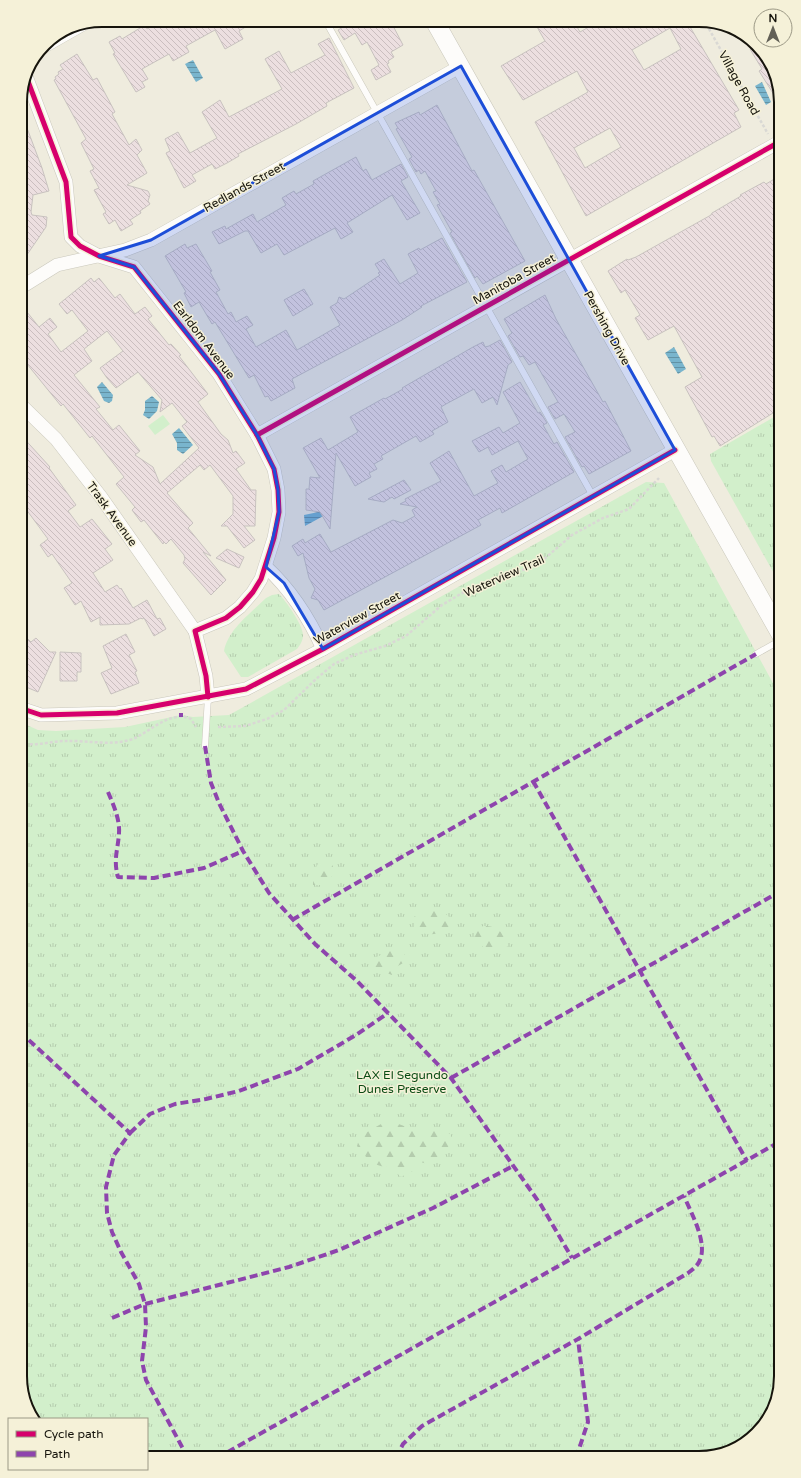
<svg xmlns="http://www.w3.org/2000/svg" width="801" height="1478" viewBox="0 0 801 1478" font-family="'Varela Round',sans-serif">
<defs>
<pattern id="grass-tufts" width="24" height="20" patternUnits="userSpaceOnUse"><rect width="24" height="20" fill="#d2efcb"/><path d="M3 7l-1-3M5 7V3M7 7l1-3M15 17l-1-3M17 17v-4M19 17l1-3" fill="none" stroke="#b4ccad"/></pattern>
<pattern id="forest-firs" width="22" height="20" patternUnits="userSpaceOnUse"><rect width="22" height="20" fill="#d2efcb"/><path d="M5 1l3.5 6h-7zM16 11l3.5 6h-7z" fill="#b4ccad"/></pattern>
<pattern id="water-rules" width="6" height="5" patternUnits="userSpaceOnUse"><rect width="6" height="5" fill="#79b5cd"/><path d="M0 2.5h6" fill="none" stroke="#6292a5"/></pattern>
<pattern id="building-back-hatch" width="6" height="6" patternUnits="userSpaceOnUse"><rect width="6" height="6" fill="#ecdfe0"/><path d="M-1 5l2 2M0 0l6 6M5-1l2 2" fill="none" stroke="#cabebf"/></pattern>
</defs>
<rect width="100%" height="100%" fill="#efecde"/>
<!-- grass -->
<g fill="url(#grass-tufts)">
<polygon points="781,413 781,586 711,461 710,454"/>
<polygon points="646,482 664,483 781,698 781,1377 767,1421 731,1452 699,1458 147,1458 147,1419 36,1419 26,1408 20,1376 20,722 38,730 56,731 125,727 181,715 193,717 229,715"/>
<path d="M279,594C286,601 303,625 303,635C303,641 300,645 297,649L248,677H241L224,651C228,629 251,613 266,598L272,595Z"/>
</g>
<!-- forest -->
<g fill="url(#forest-firs)">
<path d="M321,861L332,864L335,873L324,885H313C313,875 313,868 321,861Z"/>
<path d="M425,908C438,910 449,912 454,925C442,935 429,937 414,930V917Z"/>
<path d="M483,926C497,926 504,931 508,946C491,958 483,950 474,934Z"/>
<polygon points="394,949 404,953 405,962 396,967 392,975 373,968 372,959"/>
<path d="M388,1120L404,1126L426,1129H443L451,1135C450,1152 442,1157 428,1164L420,1162L417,1169L401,1177L391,1167C372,1167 368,1159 357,1146L360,1136Z"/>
</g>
<!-- pitch -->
<polygon fill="#d2efcb" points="163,415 170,424 155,435 148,426"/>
<!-- water -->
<g fill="url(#water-rules)">
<polygon points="193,60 203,78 196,82 185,64"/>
<polygon points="762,82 771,102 766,105 755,86"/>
<polygon points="674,347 686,369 678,374 665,353"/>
<polygon points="102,382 113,395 112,401 109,403 104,401 97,387"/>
<polygon points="152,396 159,402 157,411 149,419 143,415 145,410 145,401"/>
<polygon points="179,428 193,445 183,454 177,450 177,443 172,434"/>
<polygon points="328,510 327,514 305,526 304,515"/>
</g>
<!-- building -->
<g fill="url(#building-back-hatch)" stroke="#c8c2bf" fill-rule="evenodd">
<polygon points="164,20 257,20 239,31 243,39 225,49 215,30 186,46 189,52 173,61 169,54 142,69 148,79 142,82 145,87 136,92 113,54 115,53 109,42 120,36 122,39 145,25 147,29"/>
<polygon points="356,20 390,20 403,45 391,52 394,57 388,61 389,63 387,64 391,72 376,80 371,70 379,65 367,42 362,45 355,33 344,40 338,30"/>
<path d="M533,20H573L580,32L601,20H686L739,110L734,113L741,127L586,216L535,122L588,92L577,71L523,100L501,66L545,41ZM670,28L681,49L644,70L632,50ZM610,128L621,147L585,168L574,148Z"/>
<polygon points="329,38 354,88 326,103 327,106 296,124 238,154 239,156 227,163 215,169 212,164 192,175 196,181 184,188 166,153 170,151 165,139 178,132 190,153 217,138 202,112 220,100 229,117 282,89 265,59 279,51 291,73 325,55 318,44"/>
<polygon points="756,46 775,70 781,106 759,71 762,69 750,49"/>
<polygon points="77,54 93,80 97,78 115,112 112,114 129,145 136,139 142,150 137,155 147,173 127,185 148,191 150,195 148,201 150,204 140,211 141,213 130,220 133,224 121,231 115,220 109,224 103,214 106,212 94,190 99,188 90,171 94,169 81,143 86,139 54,80 56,79 55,77 59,74 58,72 63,69 60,65"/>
<polygon points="437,105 472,171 474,170 525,261 483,284 477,276 475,278 450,233 452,232 437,205 440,204 433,192 436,191 425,171 421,174 419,170 416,172 409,159 412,157 396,129 398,128 395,123 419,112 420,115"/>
<polygon points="21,112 42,168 49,191 33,195 31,212 32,215 47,217 46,227 20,265"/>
<polygon points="356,157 363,171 366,169 372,180 401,164 408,177 401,181 420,213 407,220 392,195 347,223 353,232 341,239 335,228 284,255 277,244 261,253 248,231 245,231 219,244 212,232 225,226 226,229 253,214 257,222 286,205 282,198 294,191 296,194 314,184 313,181"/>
<polygon points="781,175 781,328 775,331 781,342 781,408 720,446 714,436 712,437 685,387 702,377 674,326 648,340 635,318 640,315 625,290 621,293 608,271 627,259 628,260 636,257 711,215 712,213 741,196 740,195 764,182 766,184"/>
<polygon points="442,238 467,282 421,306 422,307 402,320 292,379 295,388 271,401 268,396 265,397 254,375 249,378 215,322 212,324 199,302 191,307 184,293 186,292 165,256 185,244 187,248 196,244 212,271 210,272 220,290 216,292 228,314 231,312 236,322 247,316 253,325 246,329 256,347 286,330 297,350 340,325 330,307 337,303 339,297 344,299 380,275 378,273 380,272 375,264 384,259 400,284 418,273 408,254 419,248 420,250"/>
<path d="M91,278L94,282L99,278L115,298L120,294L135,314L145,307L152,316L148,319L169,345L171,344L181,355L179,356L208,394L198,402L221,434L228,440L233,453L236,451L245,463L236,469L251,490H256L255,526H244L255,540L244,548L227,526H221L233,514V496L210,465L204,470L200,465L167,493L193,523L188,528L211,556L203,552L226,580L211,595L183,563L185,559L184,555L171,539L166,544L164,542L163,544L144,520L141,522L132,510L135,507L116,484L124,477L92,436L90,438L63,404L61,406L27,364L20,369V350L24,347L20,341V318L27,312L39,327L50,318L57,327L48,334L61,352L88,331L72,310L67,314L59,304ZM107,331L123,351L100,368L107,378L116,388L138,372L162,400L160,412L172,403L187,422L182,426L199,448L160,484L153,467L135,455L140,451L119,425L113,430L96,409L100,407L74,375L92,361L84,349Z"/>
<polygon points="304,289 313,304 293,316 284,300"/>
<polygon points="545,295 556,319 603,402 605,401 631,451 589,474 584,466 582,467 565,437 575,432 564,414 555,419 548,407 558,402 535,362 529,365 523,356 520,357 508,336 512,333 504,319"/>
<polygon points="500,340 512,362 508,365 497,405 493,397 482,403 474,389 446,404 441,407 448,422 432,431 434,434 420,442 416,436 381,456 383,459 374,464 377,469 369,473 371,477 355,486 336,453 330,529 320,512 306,510 306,489 309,489 310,477 320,478 303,448 321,438 328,450 358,432 350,417 384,398 385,399 403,389 402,388 473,347 483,342 485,347 489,346"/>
<polygon points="520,382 538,413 540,412 547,423 543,425 554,444 557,442 574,472 502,513 500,508 478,520 481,525 324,610 318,600 311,598 315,589 309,578 303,553 298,556 292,546 303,539 305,543 320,534 331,552 393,520 402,523 415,516 412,510 417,507 400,504 406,501 405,499 441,481 430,463 449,451 474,496 498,483 491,471 502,465 506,472 528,459 518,441 492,455 488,447 479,452 472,441 499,427 503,433 520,423 503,392"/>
<polygon points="20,434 50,467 49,468 76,505 68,511 80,527 92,519 112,544 105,549 113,560 93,573 105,592 117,585 120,589 121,588 133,608 147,600 157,619 160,618 166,629 154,636 144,618 142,619 141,618 129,624 100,625 100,617 91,622 81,601 75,605 64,588 72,583 52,554 48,557 40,545 48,539 20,501 20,498 26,494 20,487"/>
<polygon points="404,480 411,490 394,499 392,497 384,502 368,499"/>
<polygon points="227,549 244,557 239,568 216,558"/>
<polygon points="20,631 31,642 36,638 50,652 56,652 38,692 26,687 27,684 20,677"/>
<polygon points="126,634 135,652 129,655 137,671 135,672 139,683 111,694 101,673 112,668 103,646"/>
<polygon points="60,652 81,653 81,672 77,672 77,681 60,681"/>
</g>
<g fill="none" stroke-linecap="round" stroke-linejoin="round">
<!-- lane casing -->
<g stroke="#cac8bc" stroke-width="7">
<g id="lane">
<polyline points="325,20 593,496"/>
<polyline points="756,654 781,640"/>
<polyline points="205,746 208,697"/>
</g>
</g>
<!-- street casing -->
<g stroke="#cac8bc" stroke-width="14">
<g id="street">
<polyline points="41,48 85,23"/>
<polyline points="26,76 66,182 71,237 80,246 99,256 134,267 219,374 257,435 274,469 278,490 279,512 274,538 261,579 253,592 240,607 226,618 195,631 206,676 208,697"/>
<polyline points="20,288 57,265 125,250 151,240 461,66"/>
<polyline points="20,404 56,439 101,497 195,631"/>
<polyline points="257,435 781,141"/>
<path d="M266,567C291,590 309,618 323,649"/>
<polyline points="20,708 41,715 117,713 246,689 323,649 675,450"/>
</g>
</g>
<!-- secondary casing -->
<g stroke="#cac8bc" stroke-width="19">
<polyline id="secondary" points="434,20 781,635"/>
</g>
<!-- path -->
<g stroke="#d9d8d4" stroke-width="2.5" stroke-dasharray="3 2" stroke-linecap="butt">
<polyline points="704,20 768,134"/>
<polyline points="218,727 245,726 267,719 284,710 316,679 334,664 354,655 385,646 406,636 442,605 469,589 521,571 543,560 572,535 603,518 629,509 659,478"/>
<path d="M20,743C35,747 50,741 65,741C86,740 115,747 135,738C152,730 171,710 191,719L196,727"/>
</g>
<!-- lane -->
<use href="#lane" stroke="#fdfcfa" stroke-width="6"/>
<!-- street -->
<use href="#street" stroke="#fdfcfa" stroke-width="13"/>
<!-- secondary -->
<use href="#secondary" stroke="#fdfcfa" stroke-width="18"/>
<!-- quiet -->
<g stroke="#8e44ad" stroke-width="4" stroke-dasharray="8 4" stroke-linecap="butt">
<polyline points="181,713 181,717"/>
<polyline points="205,746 211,783 219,803 243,851 269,893 315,944 357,981 451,1078 541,1205 572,1258"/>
<polyline points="533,781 747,1161"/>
<path d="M108,792C113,804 120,819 119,833C118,850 113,859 118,877L154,878L204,868L243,851"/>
<polyline points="292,920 756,654"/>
<polyline points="20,1032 130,1133 114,1155 106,1187 107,1213 112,1232 121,1252 139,1284 145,1304 146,1327 142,1361 146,1380 188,1458"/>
<polyline points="451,1078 781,891"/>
<polyline points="130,1133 150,1114 175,1104 206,1099 239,1091 298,1069 356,1035 388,1013"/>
<polyline points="112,1318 145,1304 289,1267 339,1250 433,1208 513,1166"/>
<polyline points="217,1458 781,1141"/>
<path d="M396,1458L403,1444L422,1426L578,1339L688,1273C692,1270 697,1266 699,1262C709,1244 691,1213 684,1196"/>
<polyline points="576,1458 588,1422 578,1339"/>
</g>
<!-- cycleway casing -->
<g stroke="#f5f1d8" stroke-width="8">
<g id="cycleway">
<polyline points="26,76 66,182 71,237 80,246 99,256 134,267 219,374 257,435 274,469 278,490 279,512 274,538 261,579 253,592 240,607 226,618 195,631 206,676 208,697"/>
<polyline points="257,435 781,141"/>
<polyline points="20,708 41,715 117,713 246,689 323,649 675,450"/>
</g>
</g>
<!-- cycleway -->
<use href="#cycleway" stroke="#d6006c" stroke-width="5"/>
</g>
<!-- marked area -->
<path fill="#1d4ed8" fill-opacity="0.2" stroke="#1d4ed8" stroke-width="3" stroke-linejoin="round" d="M461,66L675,450L323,649L284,583L266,567L279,512L278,490L274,469L257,435L219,374L134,267L99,256L151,240Z"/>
<g text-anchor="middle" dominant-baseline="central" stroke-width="3" stroke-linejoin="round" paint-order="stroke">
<!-- street labels -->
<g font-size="12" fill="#16140c" stroke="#f5f1d8">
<text transform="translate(739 83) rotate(61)">Village Road</text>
<text transform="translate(244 187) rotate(-29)">Redlands Street</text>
<text transform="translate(514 279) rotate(-29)">Manitoba Street</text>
<text transform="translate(607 328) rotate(61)">Pershing Drive</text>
<text transform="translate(204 340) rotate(53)">Earldom Avenue</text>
<text transform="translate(112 514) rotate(54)">Trask Avenue</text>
<text transform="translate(504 576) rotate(-24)">Waterview Trail</text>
<text transform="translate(357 618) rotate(-29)">Waterview Street</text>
</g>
<!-- park labels -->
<g font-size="12" fill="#0a4c14" stroke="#f5f1d8">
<text x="402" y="1075">LAX El Segundo<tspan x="402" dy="14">Dunes Preserve</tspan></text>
</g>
</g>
<!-- crop -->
<path d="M0 0H801V1478H0ZM102 27H699A75 75 0 0 1 774 102V1376A75 75 0 0 1 699 1451H102A75 75 0 0 1 27 1376V102A75 75 0 0 1 102 27Z" fill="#f5f1d8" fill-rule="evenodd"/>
<path fill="none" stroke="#16140c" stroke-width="2" d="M102 27H699A75 75 0 0 1 774 102V1376A75 75 0 0 1 699 1451H102A75 75 0 0 1 27 1376V102A75 75 0 0 1 102 27Z"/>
<!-- legend -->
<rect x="8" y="1418" width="140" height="52" fill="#f5f1d8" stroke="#9c9986"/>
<rect x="16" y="1431" width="20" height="6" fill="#d6006c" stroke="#9c9986"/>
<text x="44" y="1438" font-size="12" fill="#16140c">Cycle path</text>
<rect x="16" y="1451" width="20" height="6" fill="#8e44ad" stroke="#9c9986"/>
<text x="44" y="1458" font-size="12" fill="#16140c">Path</text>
<!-- north arrow -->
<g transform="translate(773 28)"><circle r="19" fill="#f5f1d8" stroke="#9c9986"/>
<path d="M0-3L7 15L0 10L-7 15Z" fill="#626056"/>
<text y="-6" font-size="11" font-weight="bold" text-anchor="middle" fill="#16140c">N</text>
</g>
</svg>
